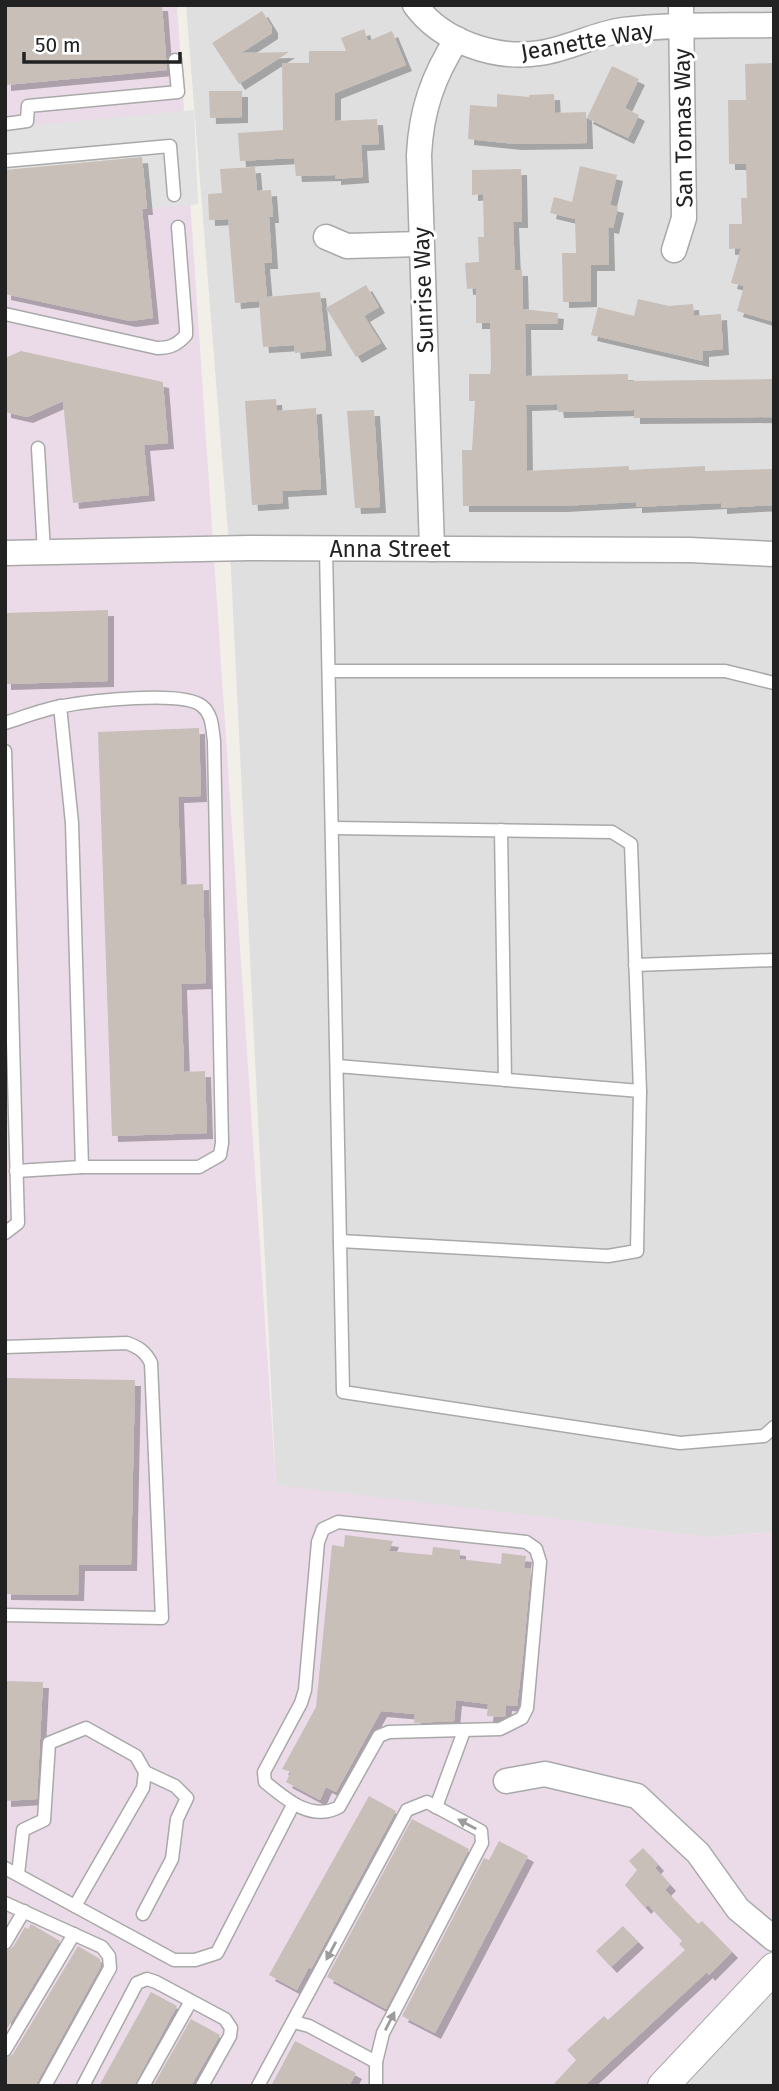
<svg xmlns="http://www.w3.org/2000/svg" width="779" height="2091" viewBox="0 0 779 2091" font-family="'Fira Sans',sans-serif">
<defs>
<filter id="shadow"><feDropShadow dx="6" dy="6" stdDeviation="0" flood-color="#0004"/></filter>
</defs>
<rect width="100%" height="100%" fill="#f2efe9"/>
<!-- residential -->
<g fill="#e0dfdf">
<polygon points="186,5 774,5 774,1532 709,1537 276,1486 231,570"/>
<polygon points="774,1962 774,2086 671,2086"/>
</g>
<!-- industrial -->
<polygon fill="#ebdbe8" points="5,5 177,5 276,1485 709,1537 774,1532 774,1962 671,2086 5,2086"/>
<!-- parking -->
<polygon fill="#e2e2e2" points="194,110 198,204 147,209 5,170 5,128"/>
<!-- building -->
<g fill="#c7bfb8" filter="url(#shadow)">
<polygon points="5,5 162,5 167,70 5,85"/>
<polygon points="262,11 272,27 272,33 241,53 289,52 239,84 212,43"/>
<polygon points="364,29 368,41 392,31 406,65 335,93 335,121 377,119 379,144 361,145 363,177 335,179 335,175 296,176 294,158 240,161 238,133 283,130 282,63 309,63 309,51 346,51 341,38"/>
<polygon points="773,63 774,89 774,322 737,311 744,286 731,283 741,248 729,249 729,224 742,224 741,198 747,198 746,164 729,164 728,100 746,100 745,64"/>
<polygon points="612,66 639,79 625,108 639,115 628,138 587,118"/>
<polygon points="209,91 242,91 242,117 210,118"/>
<polygon points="497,94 529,97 529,95 554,94 555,113 586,112 587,143 516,144 468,139 470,105 497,107"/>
<polygon points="142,157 147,209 142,209 153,318 130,321 5,294 5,170"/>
<polygon points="580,166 617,175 610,205 618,207 613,228 608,227 609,265 591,265 591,301 563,302 562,253 576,253 575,219 550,213 554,197 572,202"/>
<polygon points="255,167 257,191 271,190 273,217 269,217 272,263 264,263 267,297 320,292 326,350 295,353 294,345 263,347 259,301 235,303 228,219 209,220 208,194 222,193 220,169"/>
<polygon points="521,169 522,222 513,222 515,270 522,270 523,309 558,313 557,324 525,324 526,376 628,374 628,381 774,379 774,417 634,418 634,410 558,412 557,404 526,405 527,471 629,466 629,470 705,466 705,471 774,469 774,505 721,508 721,503 636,507 636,502 561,506 463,506 462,450 472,450 475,401 469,401 469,374 490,374 491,367 490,323 476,323 476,288 467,289 465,263 479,262 478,237 484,237 483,194 472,195 472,170"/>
<polygon points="366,285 379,307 364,316 381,343 356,357 326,308"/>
<polygon points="638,299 669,306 693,304 694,316 721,314 723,349 703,351 703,361 591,335 598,307 634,316"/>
<polygon points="21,351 163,382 168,443 144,445 149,495 73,503 63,401 27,417 5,412 5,358"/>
<polygon points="276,399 277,411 316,408 321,489 282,491 283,503 252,505 245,401"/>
<polygon points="374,410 380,507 355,508 347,411"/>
<polygon points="108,610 108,681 5,684 5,613"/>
<polygon points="199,728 201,796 178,797 181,885 203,884 206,983 181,984 184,1072 205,1071 207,1133 112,1136 98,732"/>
<polygon points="5,1378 135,1380 131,1565 79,1565 78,1595 5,1594"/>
<polygon points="345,1535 393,1541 389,1551 432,1555 433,1547 460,1550 460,1559 501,1564 502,1553 526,1556 524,1568 531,1569 523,1656 517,1706 506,1705 505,1717 487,1716 488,1704 456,1700 454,1721 414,1723 415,1714 381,1711 336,1792 326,1787 320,1800 286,1782 291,1772 282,1769 316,1707 332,1545 344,1547"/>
<polygon points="5,1681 43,1682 37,1799 5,1801"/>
<polygon points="369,1796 396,1811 311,1969 309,1967 297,1990 269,1975"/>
<polygon points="412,1819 469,1849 386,2009 327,1977"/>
<polygon points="499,1841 528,1856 435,2033 402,2016 484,1858 489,1860"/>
<polygon points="643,1848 658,1865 655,1868 670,1885 665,1890 698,1924 702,1921 732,1952 709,1975 707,1972 584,2086 552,2086 576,2060 567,2050 604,2016 608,2020 685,1950 679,1944 682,1941 648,1905 645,1908 625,1885 637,1870 629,1861"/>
<polygon points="31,1924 60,1941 5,2032 5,1952 13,1947 25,1927 28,1929"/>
<polygon points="623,1926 638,1942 611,1967 596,1951"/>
<polygon points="78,1946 100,1959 101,1966 35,2086 5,2086 5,2059 13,2054"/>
<polygon points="151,1992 177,2006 134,2086 99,2086"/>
<polygon points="191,2019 220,2035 191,2086 153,2086"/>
<polygon points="295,2041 356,2073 349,2086 271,2086"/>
</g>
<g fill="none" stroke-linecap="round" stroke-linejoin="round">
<!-- service casing -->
<g stroke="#a9a9a9" stroke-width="15">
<g id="service">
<polyline points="5,124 27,121 28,106 178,92 175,60"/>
<polyline points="5,161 170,146 174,195"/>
<path d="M5,314L157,348C170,348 177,345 186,335V328L178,227"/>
<polyline points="38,448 44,552"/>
<polyline points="326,549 343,1392 680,1443 764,1436 774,1427"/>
<polyline points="330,671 725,671 774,683"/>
<polyline points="60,706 72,823 82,1167"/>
<path d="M5,723C24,717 43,709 63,706C89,701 183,690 202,706C213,715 212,729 214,741L222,1143L220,1155L199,1167H82L16,1171"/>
<polyline points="5,751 18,1223 5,1233"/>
<polyline points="333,828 612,832 631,844 640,1091 637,1251 608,1256 340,1241"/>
<polyline points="501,830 505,1080"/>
<polyline points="635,965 774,960"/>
<polyline points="337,1066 640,1091"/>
<path d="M5,1347L127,1343C138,1347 145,1351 151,1363L162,1618L5,1615"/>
<path d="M338,1522L526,1542L536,1549L540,1562L527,1708L522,1718L500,1729L389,1732L379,1736L339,1807C311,1822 286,1799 265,1782L264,1772L301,1703L305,1690L318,1542L323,1529Z"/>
<polyline points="436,1807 464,1731"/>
<polyline points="5,1868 174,1960 195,1960 217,1953 293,1805"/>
<polyline points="18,1874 23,1830 44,1820 49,1743 86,1728 136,1756 145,1772 143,1788 75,1906"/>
<polyline points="5,1903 102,1947 109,1956 110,1968 45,2086"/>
<polyline points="143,1914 172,1859 177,1819 187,1798 175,1786 145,1772"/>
<polyline points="5,1943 24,1911"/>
<polyline points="294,2022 309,2026 376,2062"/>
<polyline points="5,2050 74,1934"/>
<polyline points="83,2086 137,1983 147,1979 156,1982 225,2019 231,2028 230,2036 202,2086"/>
<polyline points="143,2086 191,2001"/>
<polyline points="258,2086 407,1810 427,1802 481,1831 482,1843 383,2033 376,2062 376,2086"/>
</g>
</g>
<!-- minor casing -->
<g stroke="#a9a9a9" stroke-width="27">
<g id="minor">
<path d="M415,5C442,42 496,60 540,53C569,49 594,34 623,30C673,24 724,26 774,25"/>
<polyline points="326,237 347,246 421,244"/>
<polyline points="674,250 684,218 681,5"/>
<path d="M432,549L419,155C421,111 433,76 457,39"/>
<polyline points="5,553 249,548 690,550 774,554"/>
<polyline points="506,1781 545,1774 637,1796 698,1853 738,1909 774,1939"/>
</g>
</g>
<!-- tertiary casing -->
<g stroke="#a9a9a9" stroke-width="32">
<polyline id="tertiary" points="663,2086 774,1968"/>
</g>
<!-- service -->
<use href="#service" stroke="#fff" stroke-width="12"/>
<!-- minor -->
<use href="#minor" stroke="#fff" stroke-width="24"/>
<!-- tertiary -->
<use href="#tertiary" stroke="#fff" stroke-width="30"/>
</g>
<!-- one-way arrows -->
<defs><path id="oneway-solid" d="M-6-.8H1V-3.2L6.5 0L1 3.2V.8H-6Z" transform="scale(1.75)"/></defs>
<g fill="#9c9c9c">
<use href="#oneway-solid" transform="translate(467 1824) rotate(-152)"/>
<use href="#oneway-solid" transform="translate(331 1951) rotate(118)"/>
<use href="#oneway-solid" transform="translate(390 2021) rotate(-63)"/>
</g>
<g text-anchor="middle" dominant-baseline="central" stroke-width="6" stroke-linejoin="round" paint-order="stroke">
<!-- street labels -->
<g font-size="23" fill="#222" stroke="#fff">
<text transform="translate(587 41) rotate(-10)">Jeanette Way</text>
<text transform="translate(683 128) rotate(-91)">San Tomas Way</text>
<text transform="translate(423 290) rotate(-92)">Sunrise Way</text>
<text x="390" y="549">Anna Street</text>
</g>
</g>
<!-- border -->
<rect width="779" height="2091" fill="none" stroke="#222222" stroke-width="14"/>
<!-- scale -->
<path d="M24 52v10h156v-10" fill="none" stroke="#222222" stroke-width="3.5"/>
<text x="35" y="52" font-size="21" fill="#222222" stroke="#ffffff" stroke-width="5" paint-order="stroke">50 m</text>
</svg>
